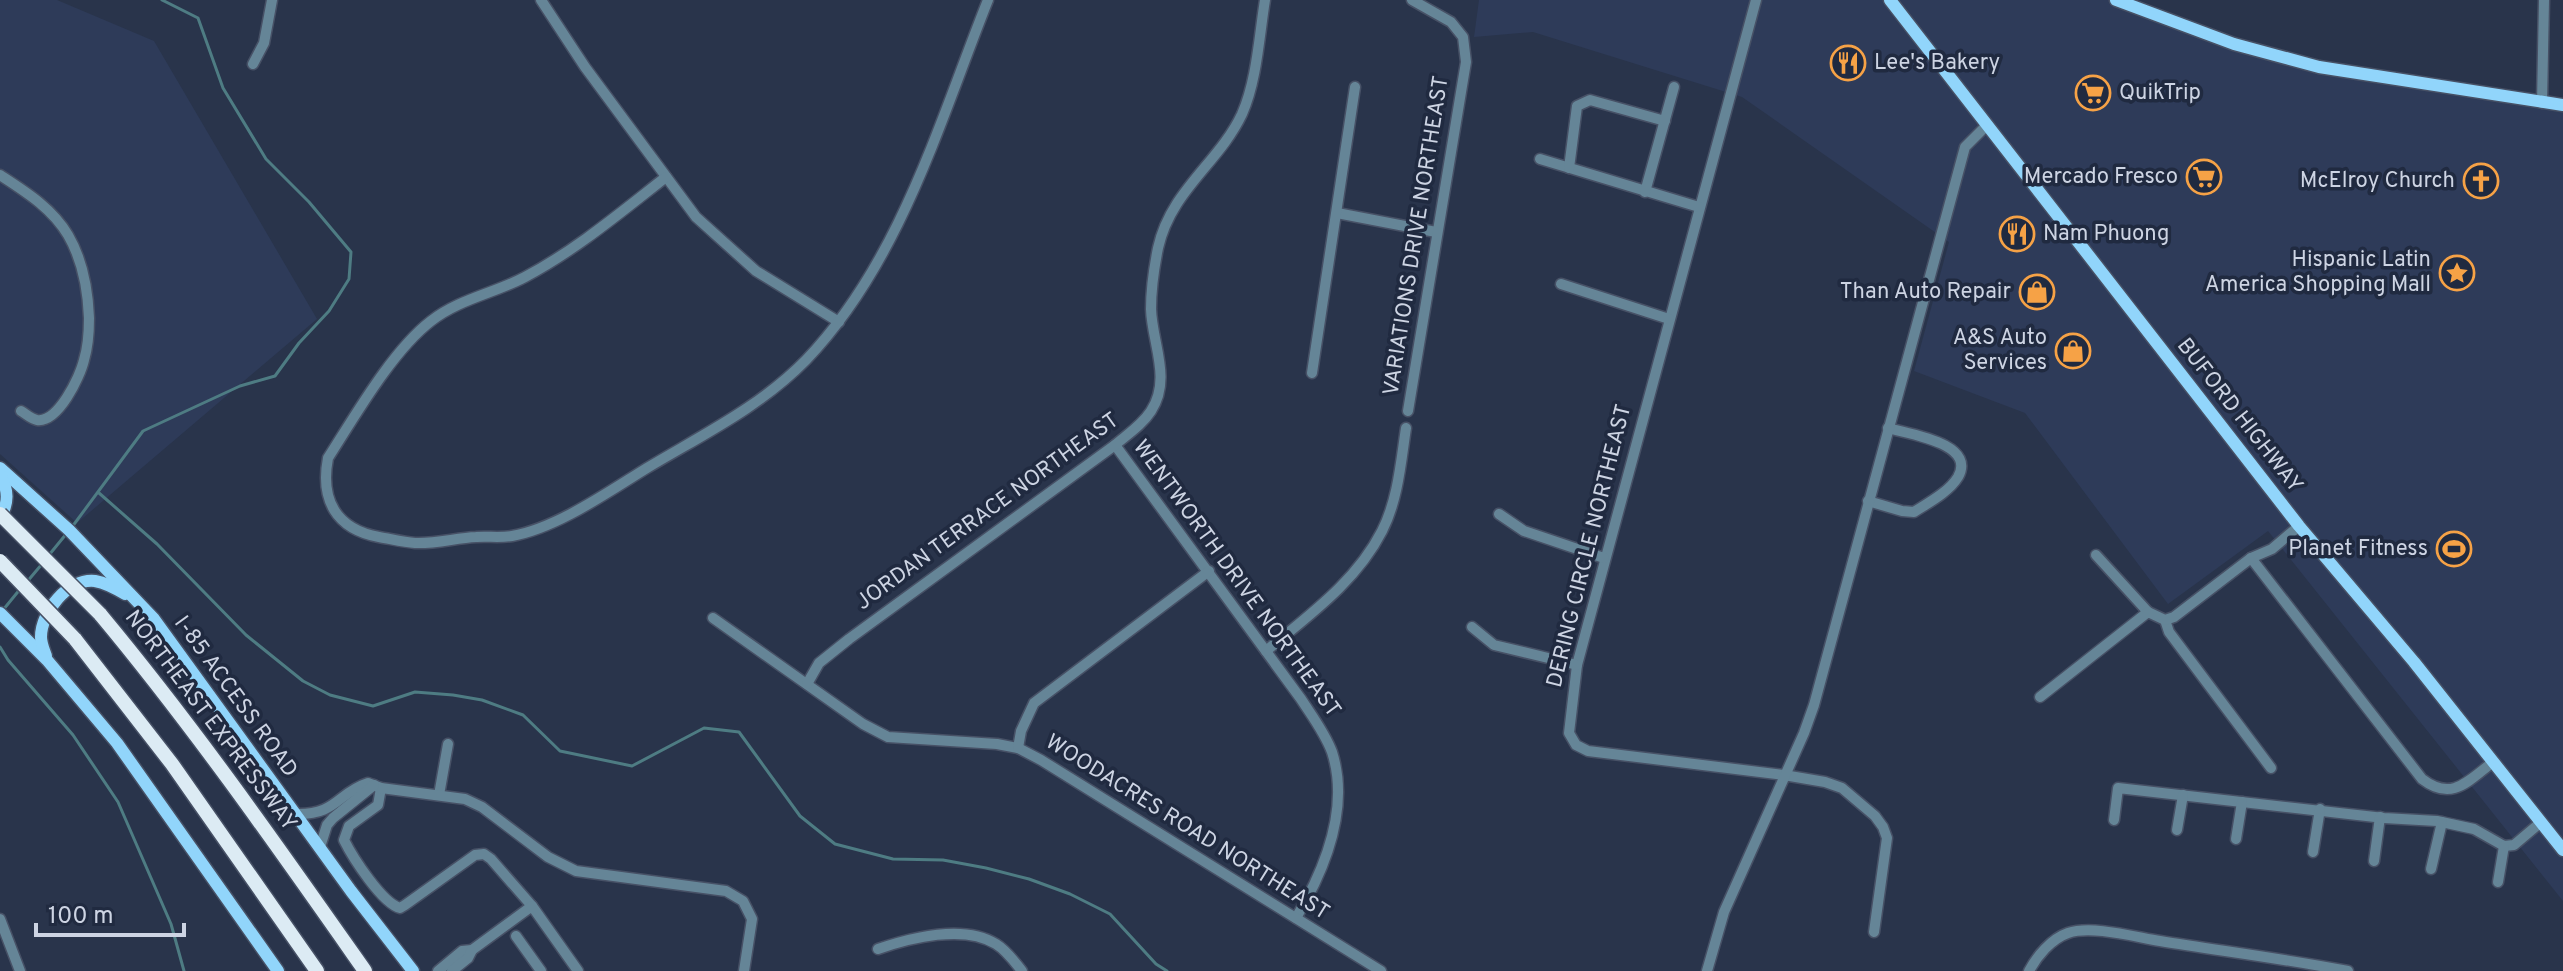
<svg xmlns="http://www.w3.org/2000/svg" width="2563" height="971" viewBox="0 0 2563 971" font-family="Overpass,sans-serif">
<rect width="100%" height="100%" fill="#29344b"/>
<!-- built -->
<g fill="#2e3b59">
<polygon points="0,0 57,0 154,41 317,319 77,523 0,454"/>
<polygon points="1479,0 2126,0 2318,68 2563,102 2563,901 2268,531 2168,604 2025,413 1914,371 1949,242 1742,97 1533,32 1474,37"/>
</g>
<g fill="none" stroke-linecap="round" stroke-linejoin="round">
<!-- stream -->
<g stroke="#4e7c83" stroke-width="3">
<polyline points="99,493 157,544 246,635 303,681 330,695 373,706 415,692 453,695 482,700 523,715 560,751 632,766 704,728 739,732 800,816 835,844 893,859 943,860 986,868 1029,879 1070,894 1110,914 1156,964 1167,971"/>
<polyline points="72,527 143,431 240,386 275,376 299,343 329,311 349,279 351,252 309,202 266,159 223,88 198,18 162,0"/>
<polyline points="49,555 67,533"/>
<polyline points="26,583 42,564"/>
<polyline points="3,610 21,588"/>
<polyline points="0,647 8,660 73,735 118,802 171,924 184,971"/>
</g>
<!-- minor casing -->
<g stroke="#475166" stroke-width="13">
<g id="minor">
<polyline points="541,0 585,67 696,217 756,271 839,322"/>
<polyline points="1756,0 1577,665 1569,733 1576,745 1588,751 1784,775 1825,782 1842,788 1875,816 1883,827 1887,838 1874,932"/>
<polyline points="253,64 264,43 272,0"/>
<polyline points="2542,103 2544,0"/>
<polyline points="1540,159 1699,207"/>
<polyline points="1569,168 1577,106 1590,100 1665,121"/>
<path d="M0,175C26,192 52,208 68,235C82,259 88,291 89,318C89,332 88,347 84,360C80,377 58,423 37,420C31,419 26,414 21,411"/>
<path d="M666,177C621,212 576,250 525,277C495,293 459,299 431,321C392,351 355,416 328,458C320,500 336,529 379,537C391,539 403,542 415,543C435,544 456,538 476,537C487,536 500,538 512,536C557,528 608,492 647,468C702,435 760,407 806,360C900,262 939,123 988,0"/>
<polyline points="1645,192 1674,87"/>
<polyline points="1337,213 1436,232"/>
<polyline points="1561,284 1669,319"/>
<polyline points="1312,373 1355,87"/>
<polyline points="1408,411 1466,62 1463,37 1451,22 1412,0"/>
<path d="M1115,445L1301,699C1312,716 1325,733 1332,752C1350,808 1324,871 1296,918"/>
<path d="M1868,501L1902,511L1914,512C1928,503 1949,492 1958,477C1977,443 1908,434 1888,428"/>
<polyline points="1499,514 1524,531 1604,558"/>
<polyline points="2096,555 2148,612"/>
<path d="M2251,558L2422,779C2452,802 2468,781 2493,762"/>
<polyline points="713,618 863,724 888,737 997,744 1018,748 1041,760 1381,971"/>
<polyline points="2165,620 2169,632 2271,768"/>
<polyline points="1472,627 1494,645 1577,665"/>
<path d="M1266,651C1309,615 1356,582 1382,531C1398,500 1401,461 1406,428"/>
<path d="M807,684L819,663L849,639L1115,445C1128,434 1142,425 1151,411C1172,379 1152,343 1151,309C1151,289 1154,268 1158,248C1171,190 1219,163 1242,114C1257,80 1259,37 1265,0"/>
<polyline points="2040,697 2148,612 2165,620 2174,617 2251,558 2272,549 2299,526"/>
<polyline points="1018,748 1021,731 1034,703 1209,571"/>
<path d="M381,788L378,805L349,826L344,840C353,858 382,903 400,908L405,905L475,855L484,854L491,859L532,906"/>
<polyline points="439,795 448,744"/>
<path d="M296,814C337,815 337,793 368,783L381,788L465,799L482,807L548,857L576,871L726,891L743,901L752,919L744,971"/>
<polyline points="2114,820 2118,788 2384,818 2437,821 2474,829 2504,846 2514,845 2540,823"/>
<polyline points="2177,830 2183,795"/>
<polyline points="2236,839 2242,802"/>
<polyline points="320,847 327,825 333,818 374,785"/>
<polyline points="2313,852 2320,809"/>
<polyline points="2374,861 2380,817"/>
<polyline points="2431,869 2442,822"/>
<polyline points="2498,882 2504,846"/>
<polyline points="0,919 20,971"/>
<polyline points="516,936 541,971"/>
<path d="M878,949C910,938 964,924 996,944C1006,950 1015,962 1022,971"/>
<polyline points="438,971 462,951 472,950"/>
<polyline points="452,971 468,958 472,950 532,906 578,971"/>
<polyline points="1707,971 1724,912 1804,733 1814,705 1965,147 1987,125"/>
<path d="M2029,971C2037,956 2051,939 2068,933C2092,925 2135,937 2160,941C2222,951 2286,959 2348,971"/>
</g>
</g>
<!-- major casing -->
<g stroke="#475166" stroke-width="15">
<g id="major">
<polyline points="1890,0 2299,526 2414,662 2563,850"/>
<polyline points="2116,0 2234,44 2319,67 2563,105"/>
<polyline points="0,468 69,530 154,619 351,891 413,971"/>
<path d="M0,475C9,490 9,503 0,518"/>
<polyline points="0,613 47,660 117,743 278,971"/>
<path d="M46,656C44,650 41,644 41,637C41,612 68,578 95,581C106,583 117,589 125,594"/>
</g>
</g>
<!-- highway casing -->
<g stroke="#475166" stroke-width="17">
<g id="highway">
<path d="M100,614C195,728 280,850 365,971"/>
<polyline points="75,639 172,764 317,971"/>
</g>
</g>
<!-- minor -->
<use href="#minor" stroke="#658597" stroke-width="10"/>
<!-- major -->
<use href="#major" stroke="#91d5fb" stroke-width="12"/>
<!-- highway -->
<use href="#highway" stroke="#dcebf4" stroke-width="14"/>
<!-- highway-bridge casing -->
<g stroke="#475166" stroke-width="17" stroke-linecap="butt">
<g id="highway-bridge">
<polyline points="0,514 100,614"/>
<polyline points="0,561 75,639"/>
</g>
</g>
<!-- highway-bridge -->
<use href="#highway-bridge" stroke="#dcebf4" stroke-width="14"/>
</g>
<!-- icons -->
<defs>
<g id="restaurant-ring" transform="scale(1.8)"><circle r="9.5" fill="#202a40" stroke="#f6a246" stroke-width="1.5"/><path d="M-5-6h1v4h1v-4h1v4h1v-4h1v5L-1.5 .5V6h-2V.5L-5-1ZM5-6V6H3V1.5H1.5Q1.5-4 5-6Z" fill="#f6a246"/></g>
<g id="supermarket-ring" transform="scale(1.8)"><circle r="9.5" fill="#202a40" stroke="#f6a246" stroke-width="1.5"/><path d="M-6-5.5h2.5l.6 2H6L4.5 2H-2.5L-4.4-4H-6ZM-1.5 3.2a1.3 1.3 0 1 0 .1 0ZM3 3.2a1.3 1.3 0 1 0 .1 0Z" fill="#f6a246"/></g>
<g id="church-ring" transform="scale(1.8)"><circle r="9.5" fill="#202a40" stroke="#f6a246" stroke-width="1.5"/><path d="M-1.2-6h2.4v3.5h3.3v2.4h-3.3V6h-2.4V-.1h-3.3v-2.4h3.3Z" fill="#f6a246"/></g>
<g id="sight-ring" transform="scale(1.8)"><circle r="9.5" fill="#202a40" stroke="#f6a246" stroke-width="1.5"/><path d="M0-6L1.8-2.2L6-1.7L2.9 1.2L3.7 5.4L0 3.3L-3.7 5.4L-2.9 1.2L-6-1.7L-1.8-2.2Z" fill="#f6a246"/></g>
<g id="shop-ring" transform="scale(1.8)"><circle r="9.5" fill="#202a40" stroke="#f6a246" stroke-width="1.5"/><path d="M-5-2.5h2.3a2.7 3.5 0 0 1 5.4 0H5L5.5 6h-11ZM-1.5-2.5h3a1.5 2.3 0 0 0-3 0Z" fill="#f6a246"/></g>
<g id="stadium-ring" transform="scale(1.8)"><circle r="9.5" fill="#202a40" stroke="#f6a246" stroke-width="1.5"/><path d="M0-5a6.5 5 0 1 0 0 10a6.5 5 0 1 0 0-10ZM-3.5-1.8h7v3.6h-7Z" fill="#f6a246"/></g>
</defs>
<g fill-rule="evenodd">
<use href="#restaurant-ring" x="1848" y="63"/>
<use href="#supermarket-ring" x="2093" y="93"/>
<use href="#supermarket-ring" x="2204" y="177"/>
<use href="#church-ring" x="2481" y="181"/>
<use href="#restaurant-ring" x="2017" y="234"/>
<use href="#sight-ring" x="2457" y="273"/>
<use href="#shop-ring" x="2037" y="292"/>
<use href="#shop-ring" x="2073" y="351"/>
<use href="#stadium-ring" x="2454" y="549"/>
</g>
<g text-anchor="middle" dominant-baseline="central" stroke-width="7" stroke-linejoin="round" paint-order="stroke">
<!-- poi labels -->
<g font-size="22" fill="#cdd4e3" stroke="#202a40" text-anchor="end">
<text x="1874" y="63" text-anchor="start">Lee's Bakery</text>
<text x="2119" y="93" text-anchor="start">QuikTrip</text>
<text x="2178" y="177">Mercado Fresco</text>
<text x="2455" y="181">McElroy Church</text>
<text x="2043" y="234" text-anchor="start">Nam Phuong</text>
<text x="2431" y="260">Hispanic Latin<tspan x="2431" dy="25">America Shopping Mall</tspan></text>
<text x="2011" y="292">Than Auto Repair</text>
<text x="2047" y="338">A&amp;S Auto<tspan x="2047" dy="25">Services</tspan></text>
<text x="2428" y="549">Planet Fitness</text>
</g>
<!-- street labels -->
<g font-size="22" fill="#cdd4e3" stroke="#202a40">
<text transform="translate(1417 236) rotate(-81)">VARIATIONS DRIVE NORTHEAST</text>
<text transform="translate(2239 416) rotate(52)">BUFORD HIGHWAY</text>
<text transform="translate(988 512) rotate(-36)">JORDAN TERRACE NORTHEAST</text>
<text transform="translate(1590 546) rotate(-76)">DERING CIRCLE NORTHEAST</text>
<text transform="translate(1236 579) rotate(54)">WENTWORTH DRIVE NORTHEAST</text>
<text transform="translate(235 697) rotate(54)">I-85 ACCESS ROAD</text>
<text transform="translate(210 721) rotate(53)">NORTHEAST EXPRESSWAY</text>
<text transform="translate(1187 828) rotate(32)">WOODACRES ROAD NORTHEAST</text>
</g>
</g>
<!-- scale -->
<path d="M36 923v12h148v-12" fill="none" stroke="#cdd4e3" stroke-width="4"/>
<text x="48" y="923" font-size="24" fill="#cdd4e3" stroke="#202a40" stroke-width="6" paint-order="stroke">100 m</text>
</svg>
